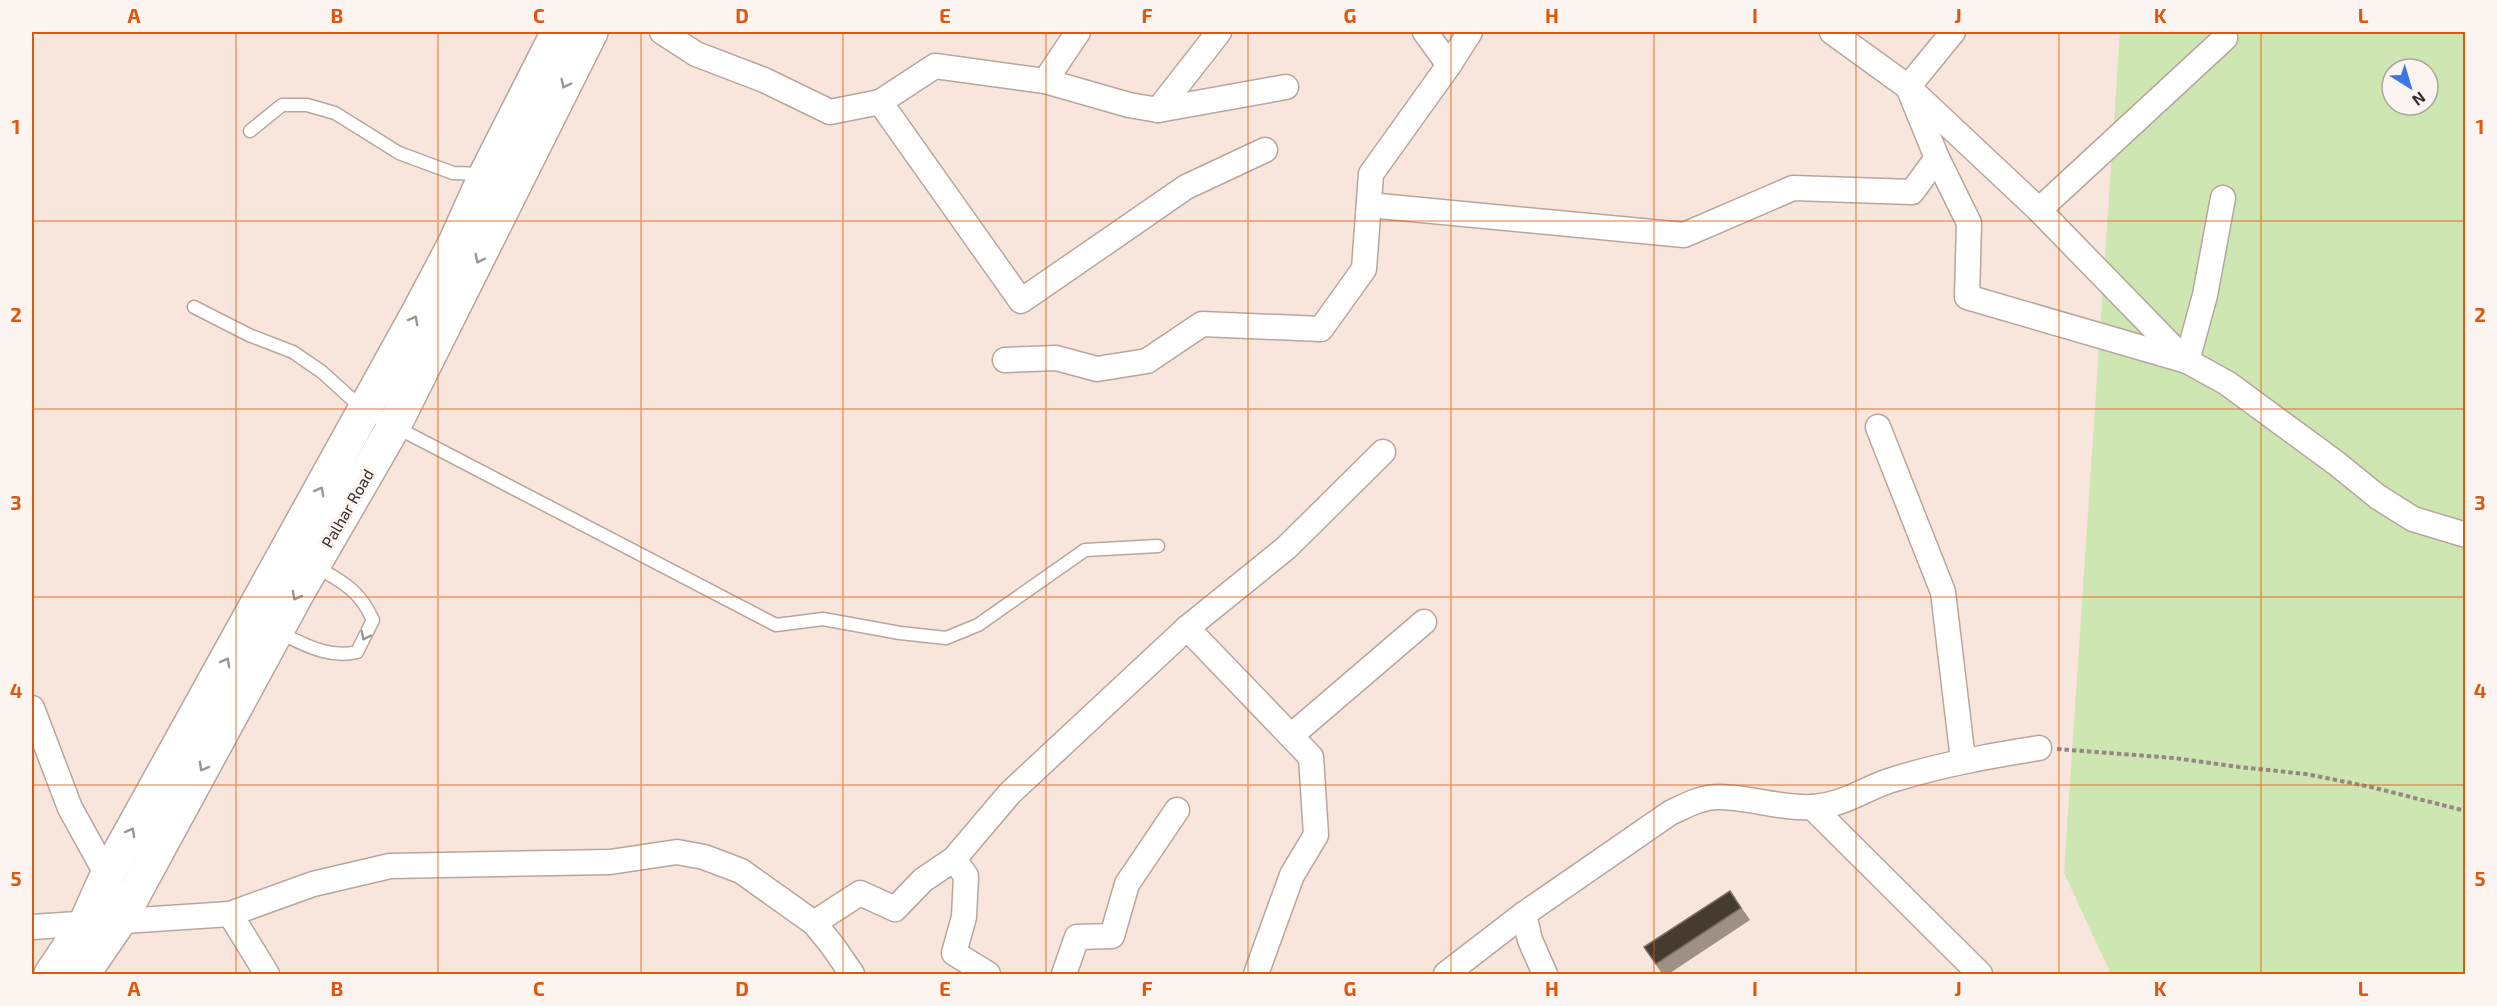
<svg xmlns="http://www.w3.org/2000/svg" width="2497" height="1006" viewBox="0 0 2497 1006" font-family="'Exo 2',sans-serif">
<rect width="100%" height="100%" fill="#f8e5db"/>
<!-- green -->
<path fill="#cee6b1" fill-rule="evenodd" d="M2120,32H2465V974H2111L2064,873ZM2392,69H2428V105H2392Z"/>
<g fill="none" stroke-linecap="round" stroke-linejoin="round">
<!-- lane casing -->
<g stroke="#b8a69d" stroke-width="15">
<g id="lane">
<polyline points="250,131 282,105 307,105 335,113 399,153 453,173 485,174"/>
<polyline points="194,307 249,335 293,352 322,372 365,411 776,625 823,619 900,633 946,638 978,625 1085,550 1158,546"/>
<path d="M278,632C304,644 328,659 357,652L373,620C359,589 342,582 315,566"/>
</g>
</g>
<!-- street casing -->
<g stroke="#b8a69d" stroke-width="27">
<g id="street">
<polyline points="662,32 696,54 764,80 830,112 880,102 935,66 1045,81 1129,105 1158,110 1286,87"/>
<polyline points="1425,32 1449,65"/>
<polyline points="1832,32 1908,87 1937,158 1969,223 1967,297 2187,361 2227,383 2336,463 2378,497 2413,519 2466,535"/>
<polyline points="1953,32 1908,87 2039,210 2185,360"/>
<polyline points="1045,81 1078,32"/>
<polyline points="880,102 1021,301 1186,187 1265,150"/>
<polyline points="1158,110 1219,32"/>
<polyline points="1369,205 1684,235 1793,188 1912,192 1937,158"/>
<polyline points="2039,210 2225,38"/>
<polyline points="1005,360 1056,358 1097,369 1147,361 1202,324 1321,329 1364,269 1371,174 1449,65 1470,32"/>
<polyline points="2187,361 2205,295 2223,198"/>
<polyline points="1878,427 1943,592 1963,760"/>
<polyline points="1187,628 1311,757 1316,835 1292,875 1256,974"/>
<polyline points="32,708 70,808 107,875"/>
<polyline points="1292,735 1424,622"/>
<polyline points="1812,807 1980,974"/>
<polyline points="954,859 966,876 964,917 954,953 988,974"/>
<polyline points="230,914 267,974"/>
<polyline points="1524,914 1530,940 1545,974"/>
<polyline points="814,923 860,893 895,909 923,880 954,859 1010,793 1187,628 1286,548 1383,452"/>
<polyline points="32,927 230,914 313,884 390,866 610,862 677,852 704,857 741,871 814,923 832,945 852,974"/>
<polyline points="1064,974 1077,937 1112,936 1127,884 1177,810"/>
<path d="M1446,974L1524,914L1670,813C1685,806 1701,797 1718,797C1750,797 1781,809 1813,807C1846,805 1866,787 1895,779C1944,764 1989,756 2039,748"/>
</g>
</g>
<!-- secondary casing -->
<g stroke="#b8a69d" stroke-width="36">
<g id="secondary">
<polyline points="51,974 86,922 107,875 418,313 455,243 486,174 558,32"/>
<polyline points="83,974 120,920 298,592 394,426 591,32"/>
</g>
</g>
<!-- path -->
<polyline stroke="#968982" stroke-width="4" stroke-dasharray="4.5 3" stroke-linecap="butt" points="2057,749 2174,758 2239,767 2306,774 2371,787 2466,811"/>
<!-- lane -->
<use href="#lane" stroke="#fff" stroke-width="12"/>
<!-- street -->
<use href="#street" stroke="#fff" stroke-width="24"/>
<!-- secondary -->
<use href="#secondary" stroke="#fff" stroke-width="33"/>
</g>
<!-- wall -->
<polygon fill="#9f9085" points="1730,891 1750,920 1667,975 1663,975 1644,947"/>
<!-- building -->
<polygon fill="#463b2f" stroke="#7b6e63" stroke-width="1.5" points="1730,891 1741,908 1656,964 1644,947"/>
<!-- one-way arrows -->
<defs><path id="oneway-chevron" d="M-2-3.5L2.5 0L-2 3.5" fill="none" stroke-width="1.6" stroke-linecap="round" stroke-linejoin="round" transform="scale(1.5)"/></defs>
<g stroke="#9a9694">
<use href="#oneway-chevron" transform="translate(565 84) rotate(116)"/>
<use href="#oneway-chevron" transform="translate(479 259) rotate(117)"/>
<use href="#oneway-chevron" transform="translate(414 320) rotate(-62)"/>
<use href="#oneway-chevron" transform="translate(320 491) rotate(-61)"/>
<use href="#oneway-chevron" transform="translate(296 596) rotate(119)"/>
<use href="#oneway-chevron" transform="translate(365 636) rotate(117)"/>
<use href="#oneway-chevron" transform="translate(226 662) rotate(-61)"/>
<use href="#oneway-chevron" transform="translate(203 767) rotate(119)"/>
<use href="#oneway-chevron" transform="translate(131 832) rotate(-61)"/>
</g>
<!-- grid -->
<path fill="none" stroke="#df570d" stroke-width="1.5" stroke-opacity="0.55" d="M236,32V974M438,32V974M641,32V974M843,32V974M1046,32V974M1248,32V974M1451,32V974M1654,32V974M1856,32V974M2059,32V974M2261,32V974M32,221H2466M32,409H2466M32,597H2466M32,785H2466"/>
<g text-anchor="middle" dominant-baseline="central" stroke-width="6" stroke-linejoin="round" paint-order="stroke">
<!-- street labels -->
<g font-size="16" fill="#342d29" stroke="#fcf4f0">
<text transform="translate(347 508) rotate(-60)">Palhar Road</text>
</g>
</g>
<!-- border -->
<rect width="2497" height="1006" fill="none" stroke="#fcf4f0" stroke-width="66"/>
<!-- north arrow -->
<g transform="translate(2410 87) rotate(143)"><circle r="28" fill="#fcf4f0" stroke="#aca4a0" stroke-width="1.5"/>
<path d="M0-4.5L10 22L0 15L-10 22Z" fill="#3c77e7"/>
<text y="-9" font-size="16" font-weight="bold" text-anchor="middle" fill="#342d29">N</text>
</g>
<rect x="33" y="33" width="2431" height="940" fill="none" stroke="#df570d" stroke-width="2"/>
<g font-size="20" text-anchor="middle" font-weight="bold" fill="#df570d">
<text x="134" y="23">A</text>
<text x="337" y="23">B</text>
<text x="539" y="23">C</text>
<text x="742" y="23">D</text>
<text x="945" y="23">E</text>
<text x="1147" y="23">F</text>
<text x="1350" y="23">G</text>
<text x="1552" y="23">H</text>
<text x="1755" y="23">I</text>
<text x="1958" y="23">J</text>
<text x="2160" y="23">K</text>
<text x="2363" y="23">L</text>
<text x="16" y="134">1</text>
<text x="2480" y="134">1</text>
<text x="16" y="322">2</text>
<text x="2480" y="322">2</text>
<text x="16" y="510">3</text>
<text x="2480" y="510">3</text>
<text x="16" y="698">4</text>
<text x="2480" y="698">4</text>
<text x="16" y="886">5</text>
<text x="2480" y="886">5</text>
<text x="134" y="996">A</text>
<text x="337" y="996">B</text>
<text x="539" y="996">C</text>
<text x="742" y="996">D</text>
<text x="945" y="996">E</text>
<text x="1147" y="996">F</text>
<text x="1350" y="996">G</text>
<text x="1552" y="996">H</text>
<text x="1755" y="996">I</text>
<text x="1958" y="996">J</text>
<text x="2160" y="996">K</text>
<text x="2363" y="996">L</text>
</g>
</svg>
